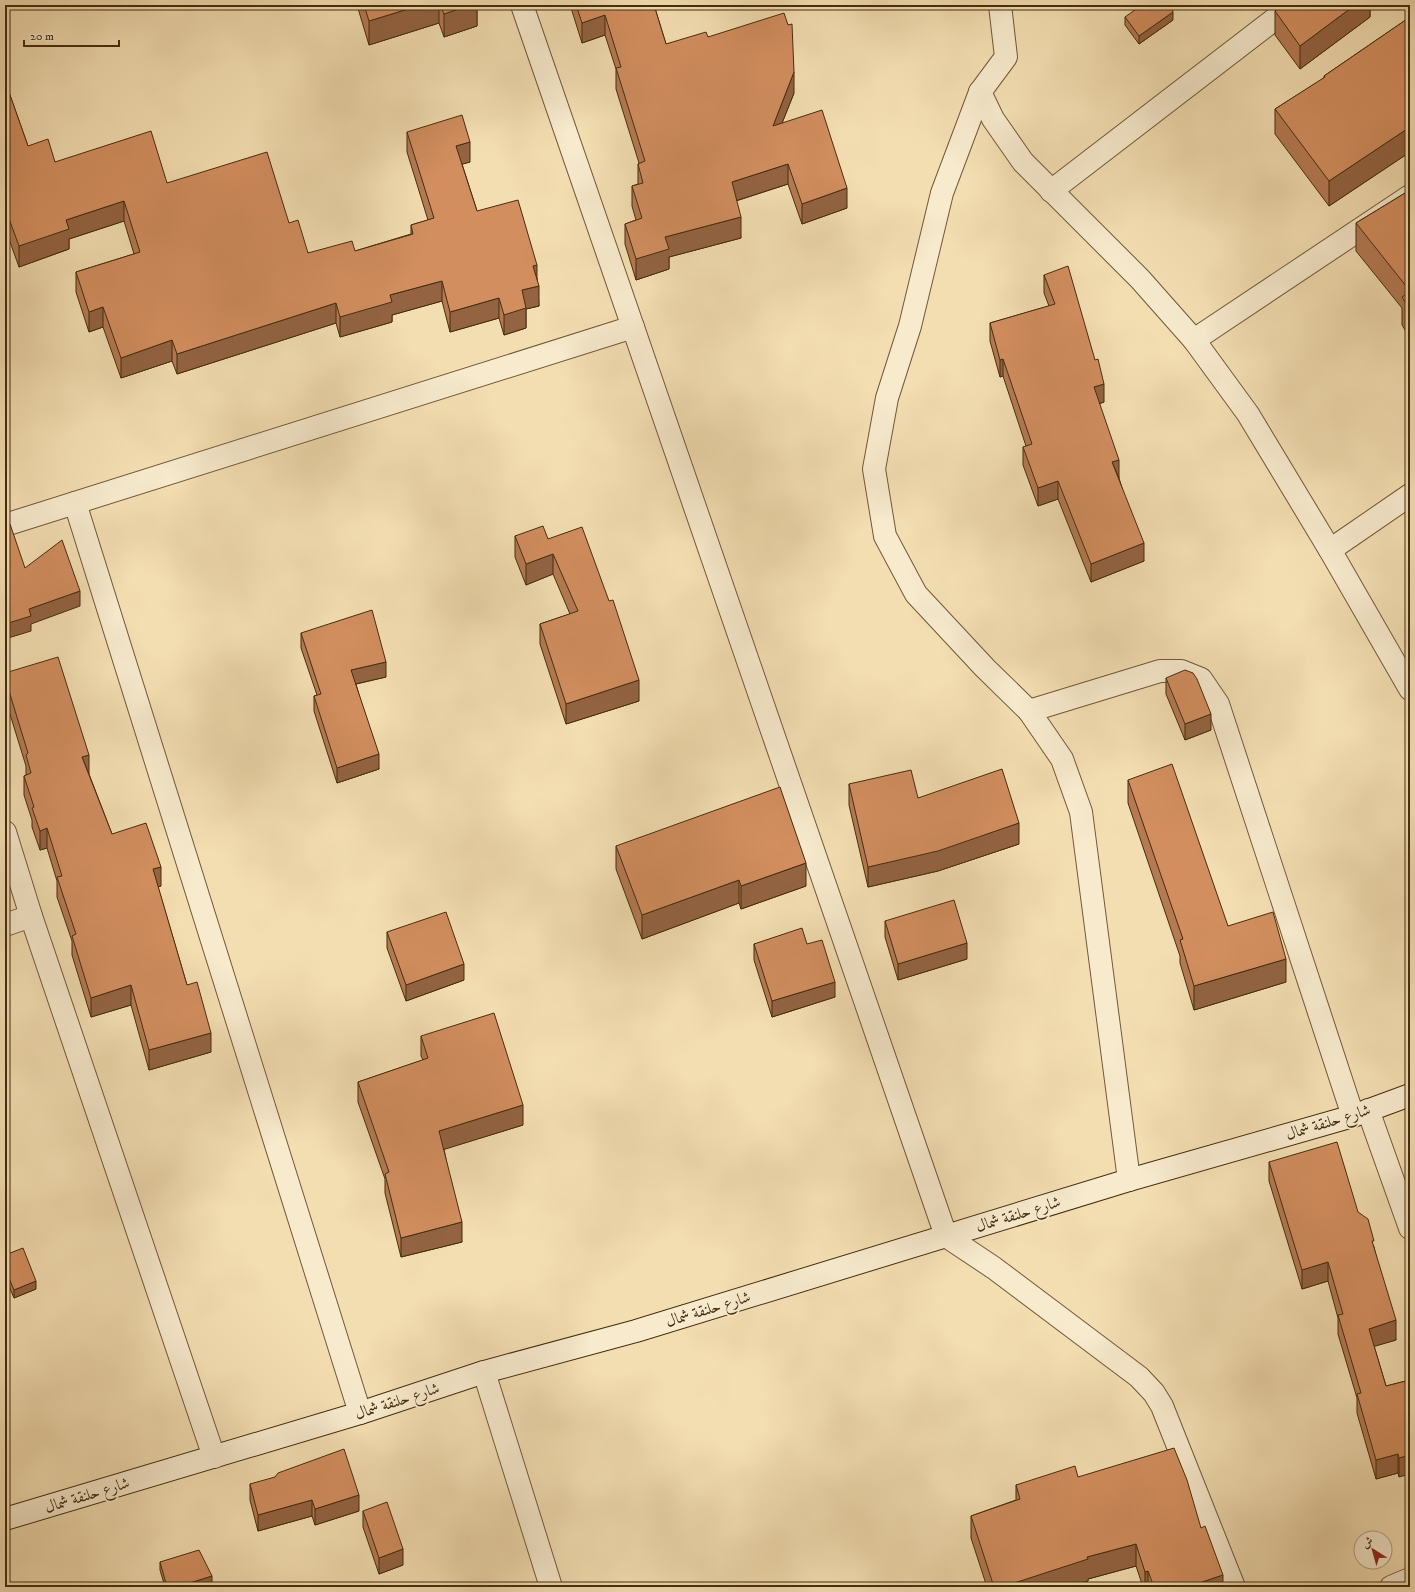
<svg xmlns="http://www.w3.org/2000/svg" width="1415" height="1592" viewBox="0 0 1415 1592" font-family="'IM FELL DW Pica',Amiri,serif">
<rect width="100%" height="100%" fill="#f3deb2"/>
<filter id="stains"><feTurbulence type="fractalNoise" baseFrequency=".005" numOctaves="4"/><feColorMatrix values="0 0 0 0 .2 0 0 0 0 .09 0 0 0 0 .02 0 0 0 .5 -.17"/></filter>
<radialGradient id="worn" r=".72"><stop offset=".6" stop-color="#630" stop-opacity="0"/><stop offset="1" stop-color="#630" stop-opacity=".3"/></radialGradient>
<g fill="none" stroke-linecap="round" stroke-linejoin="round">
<!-- street casing -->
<g stroke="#705937" stroke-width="24">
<g id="street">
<polyline points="522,5 946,1236 994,1268 1139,1377 1154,1393 1162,1406 1234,1587"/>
<polyline points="1000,5 1006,57 980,92 942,193 910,326 887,398 874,469 885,536 916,594 985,668 1029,711 1062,759 1081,812 1129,1180"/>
<polyline points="980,92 993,119 1023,162 1140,279 1194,340 1248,414 1330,550 1410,689"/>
<polyline points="1051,191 1293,5"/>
<polyline points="1194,340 1410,196"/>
<polyline points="75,503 360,1413"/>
<polyline points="5,525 633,327"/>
<polyline points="1330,550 1410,495"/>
<polyline points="1029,711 1160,671 1181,671 1201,679 1218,704 1353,1116"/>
<polyline points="5,832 31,916 214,1457"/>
<polyline points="5,925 31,916"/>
<polyline points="1368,1110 1410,1228"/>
<polyline points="484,1372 551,1587"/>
<polyline points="1391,1587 1410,1579"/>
</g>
</g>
<!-- secondary casing -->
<g stroke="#452d0e" stroke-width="24">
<polyline id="secondary" points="5,1519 360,1413 484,1372 636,1331 1129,1180 1353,1116 1410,1095"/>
</g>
<!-- street -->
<use href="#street" stroke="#f7eacd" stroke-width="22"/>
<!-- secondary -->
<use href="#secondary" stroke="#f7eacd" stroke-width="22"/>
</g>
<!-- wall -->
<g fill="#b57a52" stroke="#452d0e">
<polygon points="357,5 477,5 477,26 444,37 439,23 369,45"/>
<polygon points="572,5 654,5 666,44 708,37 794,93 782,123 847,208 802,224 788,184 736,201 741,238 669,257 669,269 636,280 625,244 625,224 636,220 632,206 632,186 638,184 638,164 639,163 616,89 616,69 605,35 582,43 572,11"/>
<polygon points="1370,5 1370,17 1300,69 1275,35 1275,11"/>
<polygon points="1125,17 1173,20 1139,44 1125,25"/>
<polygon points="1410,17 1410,152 1329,206 1275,134 1275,109 1324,78 1324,76"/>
<polygon points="5,81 28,146 55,162 167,183 289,223 308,253 355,251 411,234 411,225 428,220 407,152 407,132 470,162 462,164 477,211 537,278 539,306 526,309 526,328 504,335 499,318 450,332 442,301 392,315 392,322 340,337 336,323 177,374 172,361 121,378 103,327 89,332 76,292 76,272 134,254 124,221 69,239 69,249 19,267 5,228"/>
<polygon points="1410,190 1410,338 1402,325 1402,308 1356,251 1356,223"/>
<polygon points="1044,275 1104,402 1099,404 1119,478 1144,561 1091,582 1058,499 1038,506 1023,465 1023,447 1026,446 1003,376 1000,377 990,341 990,323 1049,306 1044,293"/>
<polygon points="515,536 548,539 639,701 566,724 540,644 540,624 570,614 553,574 526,585 515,557"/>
<polygon points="301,633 386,677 356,684 379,769 337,783 314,711 314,696 317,695 301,648"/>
<polygon points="5,673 89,774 112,834 161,886 158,887 187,985 211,1052 149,1070 131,1005 91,1017 72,955 72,941 57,897 57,881 47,848 40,850 32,827 32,820 24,795 24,776 26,775 26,766 5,698"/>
<polygon points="1166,678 1211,730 1185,740 1166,694"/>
<polygon points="1128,780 1228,926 1286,982 1194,1010 1180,963 1180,956 1128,803"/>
<polygon points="849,784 918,798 1019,844 938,871 868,887 849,805"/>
<polygon points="616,846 806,886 741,909 739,903 642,939 616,869"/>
<polygon points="885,921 967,959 898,980 885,937"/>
<polygon points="387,932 464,980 406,1001 387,948"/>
<polygon points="754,944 807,944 835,997 772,1017 754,960"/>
<polygon points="421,1036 523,1125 444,1149 462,1242 401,1257 385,1193 385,1179 358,1102 358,1082 423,1060 421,1056"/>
<polygon points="1269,1162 1358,1212 1374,1247 1396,1340 1374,1346 1386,1386 1410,1380 1399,1477 1398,1473 1376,1479 1357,1413 1357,1398 1338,1334 1338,1318 1328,1281 1302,1289 1269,1181"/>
<polygon points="5,1255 36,1289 14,1298 5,1277"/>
<polygon points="1078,1477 1201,1528 1223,1587 1143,1587 1136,1566 1088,1579 1088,1581 1068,1587 987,1587 971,1538 971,1516 1016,1500 1016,1485"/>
<polygon points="250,1484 359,1511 315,1525 312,1516 258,1531 250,1500"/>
<polygon points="363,1511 403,1565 379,1574 363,1527"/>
<polygon points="160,1562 212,1584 203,1587 165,1587 160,1570"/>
</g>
<!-- shaded-wall -->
<g fill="#936342" stroke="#452d0e">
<polygon points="421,5 439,5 439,23 369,45 369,21"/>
<polygon points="470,5 477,5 477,26 444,37 444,14"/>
<polygon points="1355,5 1370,5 1370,17 1300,69 1300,46"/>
<polygon points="1173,12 1173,20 1139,44 1139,36"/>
<polygon points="605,15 605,35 582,43 582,23"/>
<polygon points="794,72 794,93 773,146 773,126"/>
<polygon points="1410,127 1410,152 1329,206 1329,181"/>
<polygon points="470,142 470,162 456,166 456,146"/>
<polygon points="788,164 788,184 732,202 732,182"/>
<polygon points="847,188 847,208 802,224 802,204"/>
<polygon points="124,201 124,221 69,239 69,249 19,267 19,246 66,220"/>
<polygon points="741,217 741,238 669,257 669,269 636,280 636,259 665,237"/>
<polygon points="537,265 537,285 533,266"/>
<polygon points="442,281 442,301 392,315 392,322 340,337 340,317 390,295"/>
<polygon points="539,286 539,306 526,309 526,328 504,335 504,315 522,290"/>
<polygon points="499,298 499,318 450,332 450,312"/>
<polygon points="336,303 336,323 177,374 177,354"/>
<polygon points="103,307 103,327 89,332 89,312"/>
<polygon points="172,340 172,361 121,378 121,358"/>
<polygon points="1003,359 1003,376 1000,377 1000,360"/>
<polygon points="1104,384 1104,402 1094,405 1094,387"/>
<polygon points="1119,460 1119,478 1112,462"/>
<polygon points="1058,481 1058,499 1038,506 1038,488"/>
<polygon points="1144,543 1144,561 1091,582 1091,564"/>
<polygon points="553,554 553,574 526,585 526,564"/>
<polygon points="80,591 80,606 31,624 31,631 5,639 5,624 29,609"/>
<polygon points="386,662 386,677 351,685 351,670"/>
<polygon points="639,680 639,701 566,724 566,704"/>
<polygon points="1211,714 1211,730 1185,740 1185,724"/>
<polygon points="379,754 379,769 337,783 337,768"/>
<polygon points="89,755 89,774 82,757"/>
<polygon points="1019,823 1019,844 938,871 868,887 868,867"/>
<polygon points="47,828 47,848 40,850 40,831"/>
<polygon points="806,863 806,886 741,909 741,886"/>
<polygon points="161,867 161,886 153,889 153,869"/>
<polygon points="739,880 739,903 642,939 642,915"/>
<polygon points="967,943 967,959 898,980 898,964"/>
<polygon points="1286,959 1286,982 1194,1010 1194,986"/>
<polygon points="464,964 464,980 406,1001 406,985"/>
<polygon points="835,982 835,997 772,1017 772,1001"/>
<polygon points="131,985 131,1005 91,1017 91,998"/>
<polygon points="211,1033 211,1052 149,1070 149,1050"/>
<polygon points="523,1105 523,1125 439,1151 439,1131"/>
<polygon points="462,1222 462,1242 401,1257 401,1238"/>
<polygon points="1328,1262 1328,1281 1302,1289 1302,1270"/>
<polygon points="36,1281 36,1289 14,1298 14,1290"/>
<polygon points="1396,1320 1396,1340 1369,1348 1369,1329"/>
<polygon points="1398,1454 1398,1473 1376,1479 1376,1460"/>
<polygon points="1410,1455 1410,1474 1399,1477 1399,1458"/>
<polygon points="359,1495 359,1511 315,1525 315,1509"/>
<polygon points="312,1500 312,1516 258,1531 258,1515"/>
<polygon points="1136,1544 1136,1566 1088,1579 1088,1581 1068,1587 1002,1587 1087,1557"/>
<polygon points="403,1549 403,1565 379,1574 379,1558"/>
<polygon points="1148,1571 1148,1587 1145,1587 1145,1572"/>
<polygon points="1223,1575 1223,1587 1187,1587"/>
<polygon points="212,1576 212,1584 203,1587 177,1587"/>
</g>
<!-- building -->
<g fill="#d28e5f" stroke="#452d0e">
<polygon points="364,5 421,5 369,21"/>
<polygon points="440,5 470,5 444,14"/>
<polygon points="576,5 654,5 666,44 706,32 708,37 784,13 788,25 792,24 794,72 773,126 822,110 847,188 802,204 788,164 732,182 741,217 665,237 669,249 636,259 625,224 642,218 632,186 643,183 638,164 645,161 616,68 621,67 605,15 582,23"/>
<polygon points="1142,5 1171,5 1173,12 1139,36 1125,17"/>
<polygon points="1284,5 1355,5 1300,46 1275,11"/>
<polygon points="1410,17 1410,127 1329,181 1275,109 1325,77 1324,76"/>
<polygon points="5,81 28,146 48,139 55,162 151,131 167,183 267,152 289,223 298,220 308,253 352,241 355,251 413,234 411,225 434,218 407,132 462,115 470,142 456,146 477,211 518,200 537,265 533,266 539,286 522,290 526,308 504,315 499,298 450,312 442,281 390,295 392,302 340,317 336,303 177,354 172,340 121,358 103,307 89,312 76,272 140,252 124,201 66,220 69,229 19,246 5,208"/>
<polygon points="1410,190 1410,291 1356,223"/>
<polygon points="1068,266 1095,360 1098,359 1104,384 1094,387 1119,460 1112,462 1144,543 1091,564 1058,481 1038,488 1023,447 1032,444 1003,359 1000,360 990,323 1055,304 1044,275"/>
<polygon points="1410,292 1410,310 1402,297"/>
<polygon points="10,524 25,568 62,540 80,591 29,609 31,616 5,624 5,526"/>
<polygon points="543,526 548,539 582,527 609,601 613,600 639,680 566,704 540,624 578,611 553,554 526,564 515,536"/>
<polygon points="372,610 386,662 351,670 379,754 337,768 314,696 321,694 301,633"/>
<polygon points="58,657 89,755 82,757 112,834 146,823 161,867 153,869 187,985 197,982 211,1033 149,1050 131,985 91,998 72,936 76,934 57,877 62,876 47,828 40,831 32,808 34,807 24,776 31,773 26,755 28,753 5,678 5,673"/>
<polygon points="1185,670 1193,673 1197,679 1211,714 1185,724 1166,678"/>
<polygon points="1172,764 1228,926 1273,912 1286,959 1194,986 1180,940 1183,939 1128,780"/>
<polygon points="1002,769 1019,823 938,851 868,867 849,784 911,770 918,798"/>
<polygon points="780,787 806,863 741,886 739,880 642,915 616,846"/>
<polygon points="954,900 967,943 898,964 885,921"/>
<polygon points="446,912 464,964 406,985 387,932"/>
<polygon points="802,928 807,944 822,940 835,982 772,1001 754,944"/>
<polygon points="494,1013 523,1105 439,1131 462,1222 401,1238 385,1174 389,1172 358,1082 428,1058 421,1036"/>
<polygon points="1337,1142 1358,1212 1368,1219 1374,1241 1372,1241 1396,1320 1369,1329 1386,1386 1410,1380 1410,1455 1399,1458 1398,1454 1376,1460 1357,1394 1361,1393 1338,1315 1343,1314 1328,1262 1302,1270 1269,1162"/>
<polygon points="23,1248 36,1281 14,1290 5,1269 5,1255"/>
<polygon points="1174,1448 1187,1480 1201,1528 1205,1526 1223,1575 1187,1587 1154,1587 1148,1571 1145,1572 1136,1544 1087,1557 1088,1559 1002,1587 994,1587 971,1516 1020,1499 1016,1485 1075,1466 1078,1477"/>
<polygon points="344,1449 359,1495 315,1509 312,1500 258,1515 250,1484 275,1477 278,1473"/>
<polygon points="387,1502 403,1549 379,1558 363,1511"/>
<polygon points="199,1550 212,1576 177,1587 167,1587 160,1562"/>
</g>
<g text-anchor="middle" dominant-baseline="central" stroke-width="3.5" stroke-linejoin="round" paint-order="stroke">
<!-- street labels -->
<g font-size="16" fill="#452d0e" stroke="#f7eacd">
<text transform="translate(1328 1122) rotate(-17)">شارع حلنقة شمال</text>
<text transform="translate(1018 1214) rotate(-17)">شارع حلنقة شمال</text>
<text transform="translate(708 1309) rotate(-17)">شارع حلنقة شمال</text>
<text transform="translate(397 1401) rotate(-18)">شارع حلنقة شمال</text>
<text transform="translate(87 1495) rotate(-17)">شارع حلنقة شمال</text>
</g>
</g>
<!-- margin -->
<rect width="1415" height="1592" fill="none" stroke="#f3deb2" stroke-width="20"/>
<rect x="6" y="6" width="1403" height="1580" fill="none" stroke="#452d0e" stroke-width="2"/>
<rect x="10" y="10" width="1395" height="1572" fill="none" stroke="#452d0e"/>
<!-- north arrow -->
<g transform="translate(1373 1550) rotate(323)"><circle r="19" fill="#f7eacd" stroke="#b09e81"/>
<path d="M0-3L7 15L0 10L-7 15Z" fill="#8f2418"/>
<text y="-6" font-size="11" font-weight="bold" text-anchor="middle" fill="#452d0e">ش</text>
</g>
<!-- scale -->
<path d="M24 40v6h95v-6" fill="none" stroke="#452d0e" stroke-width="2"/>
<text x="30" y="40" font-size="12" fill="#452d0e" stroke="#f7eacd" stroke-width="3" paint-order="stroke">20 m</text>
<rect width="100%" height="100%" filter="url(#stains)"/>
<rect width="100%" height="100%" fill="url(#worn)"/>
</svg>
